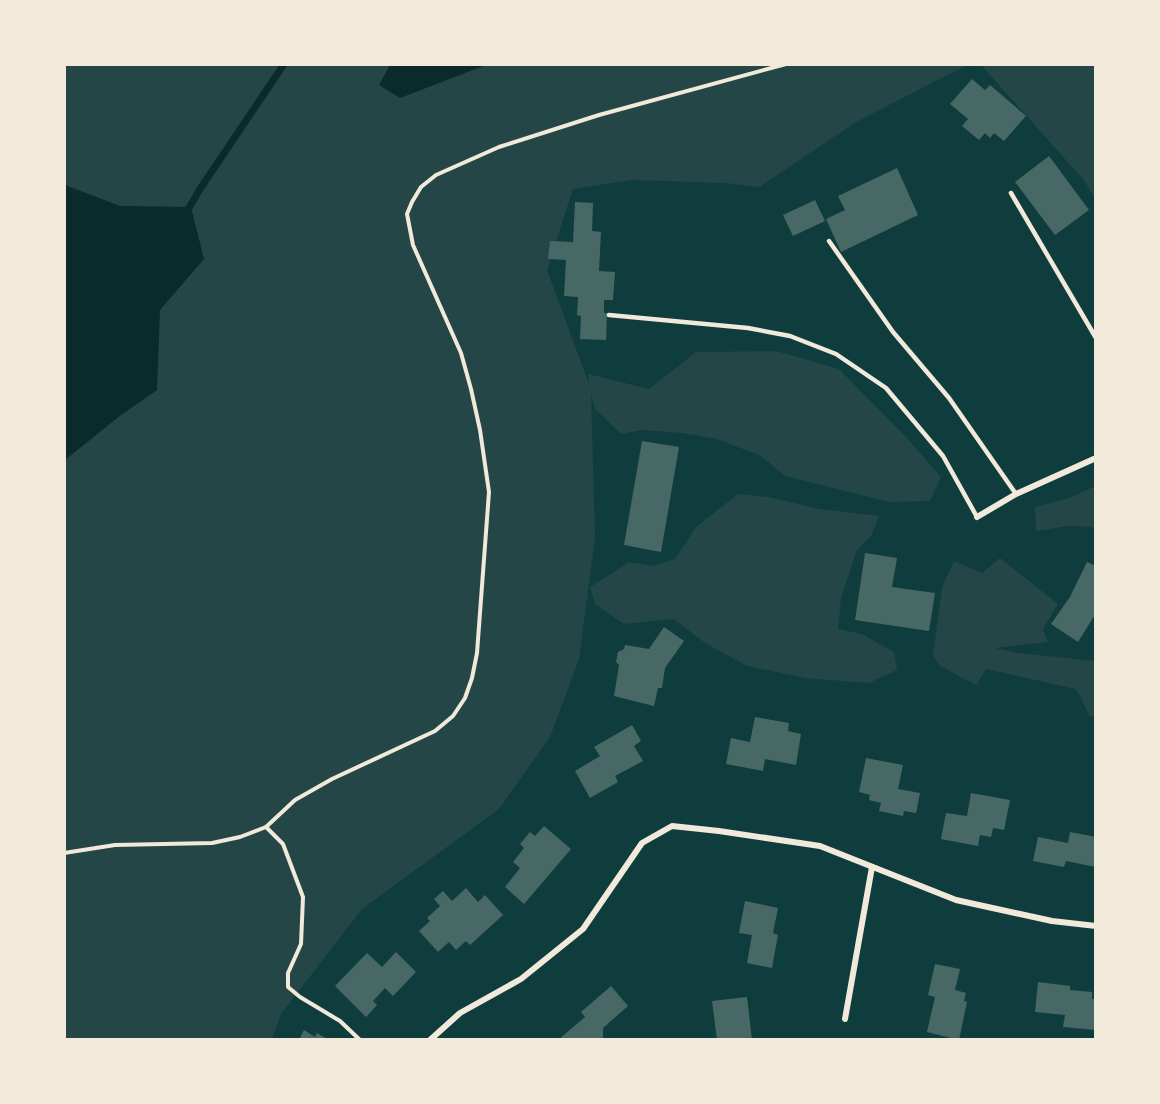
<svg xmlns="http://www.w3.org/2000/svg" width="1160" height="1104" viewBox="0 0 1160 1104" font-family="Overpass,sans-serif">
<rect width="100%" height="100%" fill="#0f3d3e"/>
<!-- green -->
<g fill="#244646">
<polygon points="64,65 967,65 856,122 759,187 726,183 631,180 573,189 547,270 589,384 588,374 649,389 696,352 776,351 839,369 907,438 941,477 930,501 889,502 785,476 761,456 717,439 682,433 643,430 621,434 595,409 591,393 595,537 579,659 550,737 499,809 362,909 281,1014 272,1039 65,1039"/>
<polygon points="981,65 1095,65 1095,198 1083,179"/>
<polygon points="1095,486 1095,527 1069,526 1036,531 1035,507 1070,498"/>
<polygon points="738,494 768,497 820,509 879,516 871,536 857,550 841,598 838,629 862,634 894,652 897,670 869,683 805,678 747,666 705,643 674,619 624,624 595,604 590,587 629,562 653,566 675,559 696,527"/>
<polygon points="1000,558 1058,604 1043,629 1048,642 995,648 1018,653 1095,661 1095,716 1090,716 1076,689 986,669 976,685 940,666 933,656 942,587 954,561 982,573"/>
</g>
<!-- water -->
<g fill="#0a2a2b">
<polygon points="390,65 390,64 486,65 400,98 379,85"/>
<polygon points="65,185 120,206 191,207 204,259 160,310 157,390 121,415 65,460"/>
</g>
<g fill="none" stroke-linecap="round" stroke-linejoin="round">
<!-- stream -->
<polyline stroke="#0a2a2b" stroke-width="7" points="186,213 200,189 284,64"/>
</g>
<!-- building -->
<g fill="#486865">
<polygon points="972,79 985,90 990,85 1026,116 1004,141 994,133 990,138 985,133 979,140 962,126 968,119 950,104"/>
<polygon points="1049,156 1089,210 1055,235 1015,182"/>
<polygon points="897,168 918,215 841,252 826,219 845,210 838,196"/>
<polygon points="815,200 825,221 793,236 783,215"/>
<polygon points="575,202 593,203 592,231 601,232 599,271 615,272 613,300 604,300 604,313 607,313 606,340 580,339 581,316 577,315 578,297 564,296 566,260 548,259 550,241 573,242"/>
<polygon points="642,441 679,447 661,552 624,545"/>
<polygon points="865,553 897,558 892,587 935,593 929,631 855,620"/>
<polygon points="1087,562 1096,566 1096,613 1078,642 1051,624 1070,597"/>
<polygon points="664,627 684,641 665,668 662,688 658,688 654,706 614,696 619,665 616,662 618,652 624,649 625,645 649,649"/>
<polygon points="755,717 789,723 788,731 801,734 796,765 765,759 763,771 726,764 731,738 750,742"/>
<polygon points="632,725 641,741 634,746 643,761 615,776 618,782 590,798 575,771 600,756 594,747"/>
<polygon points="866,758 903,765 898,789 920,793 916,813 904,811 903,816 879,811 881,803 869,800 870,795 859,792"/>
<polygon points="971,793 1010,800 1004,830 993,828 991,837 980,835 978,846 941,839 946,813 967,816"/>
<polygon points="544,826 571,849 524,904 505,887 520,868 513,862 524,848 520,844 530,832 535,836"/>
<polygon points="1070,832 1096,837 1096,867 1066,861 1064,867 1033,861 1038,837 1068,843"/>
<polygon points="466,888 478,902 485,895 503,915 470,945 466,941 456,950 449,942 438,952 419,931 430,921 427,918 440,906 434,899 443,891 452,901"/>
<polygon points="745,901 778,908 773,933 778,935 772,968 747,963 752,935 739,933"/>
<polygon points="396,952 416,972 393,996 385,988 373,1001 377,1005 366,1017 335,986 367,953 382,967"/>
<polygon points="935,964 960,969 955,990 966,993 964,1001 967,1002 959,1040 927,1032 935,997 928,995"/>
<polygon points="1038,982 1070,986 1070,990 1092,992 1092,999 1096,999 1096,1030 1063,1027 1065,1015 1035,1012"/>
<polygon points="611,986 628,1006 603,1028 603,1040 558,1040 585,1017 581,1012"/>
<polygon points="747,997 752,1040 717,1040 712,1001"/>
<polygon points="304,1030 315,1037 317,1033 329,1040 299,1040"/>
</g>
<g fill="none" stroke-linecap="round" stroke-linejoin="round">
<!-- path -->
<g stroke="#f1e9da" stroke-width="4">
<polyline points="266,827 283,844 303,897 301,944 288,973 288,987 300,997 340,1021 360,1040"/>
<polyline points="64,853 115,845 212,843 240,837 266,827 295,800 332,779 435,731 453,716 465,698 472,678 477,653 489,492 480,430 471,389 461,353 413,245 407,214 412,202 421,187 436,175 499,147 599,115 786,64"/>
</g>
<!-- service -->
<g stroke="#f1e9da" stroke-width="4.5">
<polyline points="1011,193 1096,338"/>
<polyline points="829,241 893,332 949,398 1016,494"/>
<polyline points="609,315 748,328 790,336 836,354 886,388 943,456 977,517"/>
</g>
<!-- minor -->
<g stroke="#f1e9da" stroke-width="6">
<polyline points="977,517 1016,494 1096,458"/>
<polyline points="845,1019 872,867"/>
<polyline points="430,1040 460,1013 521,979 583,929 642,843 672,826 719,831 820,846 956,900 1052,921 1096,926"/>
</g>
</g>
<!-- border -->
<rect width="1160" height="1104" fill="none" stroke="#f1e9da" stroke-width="132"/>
</svg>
